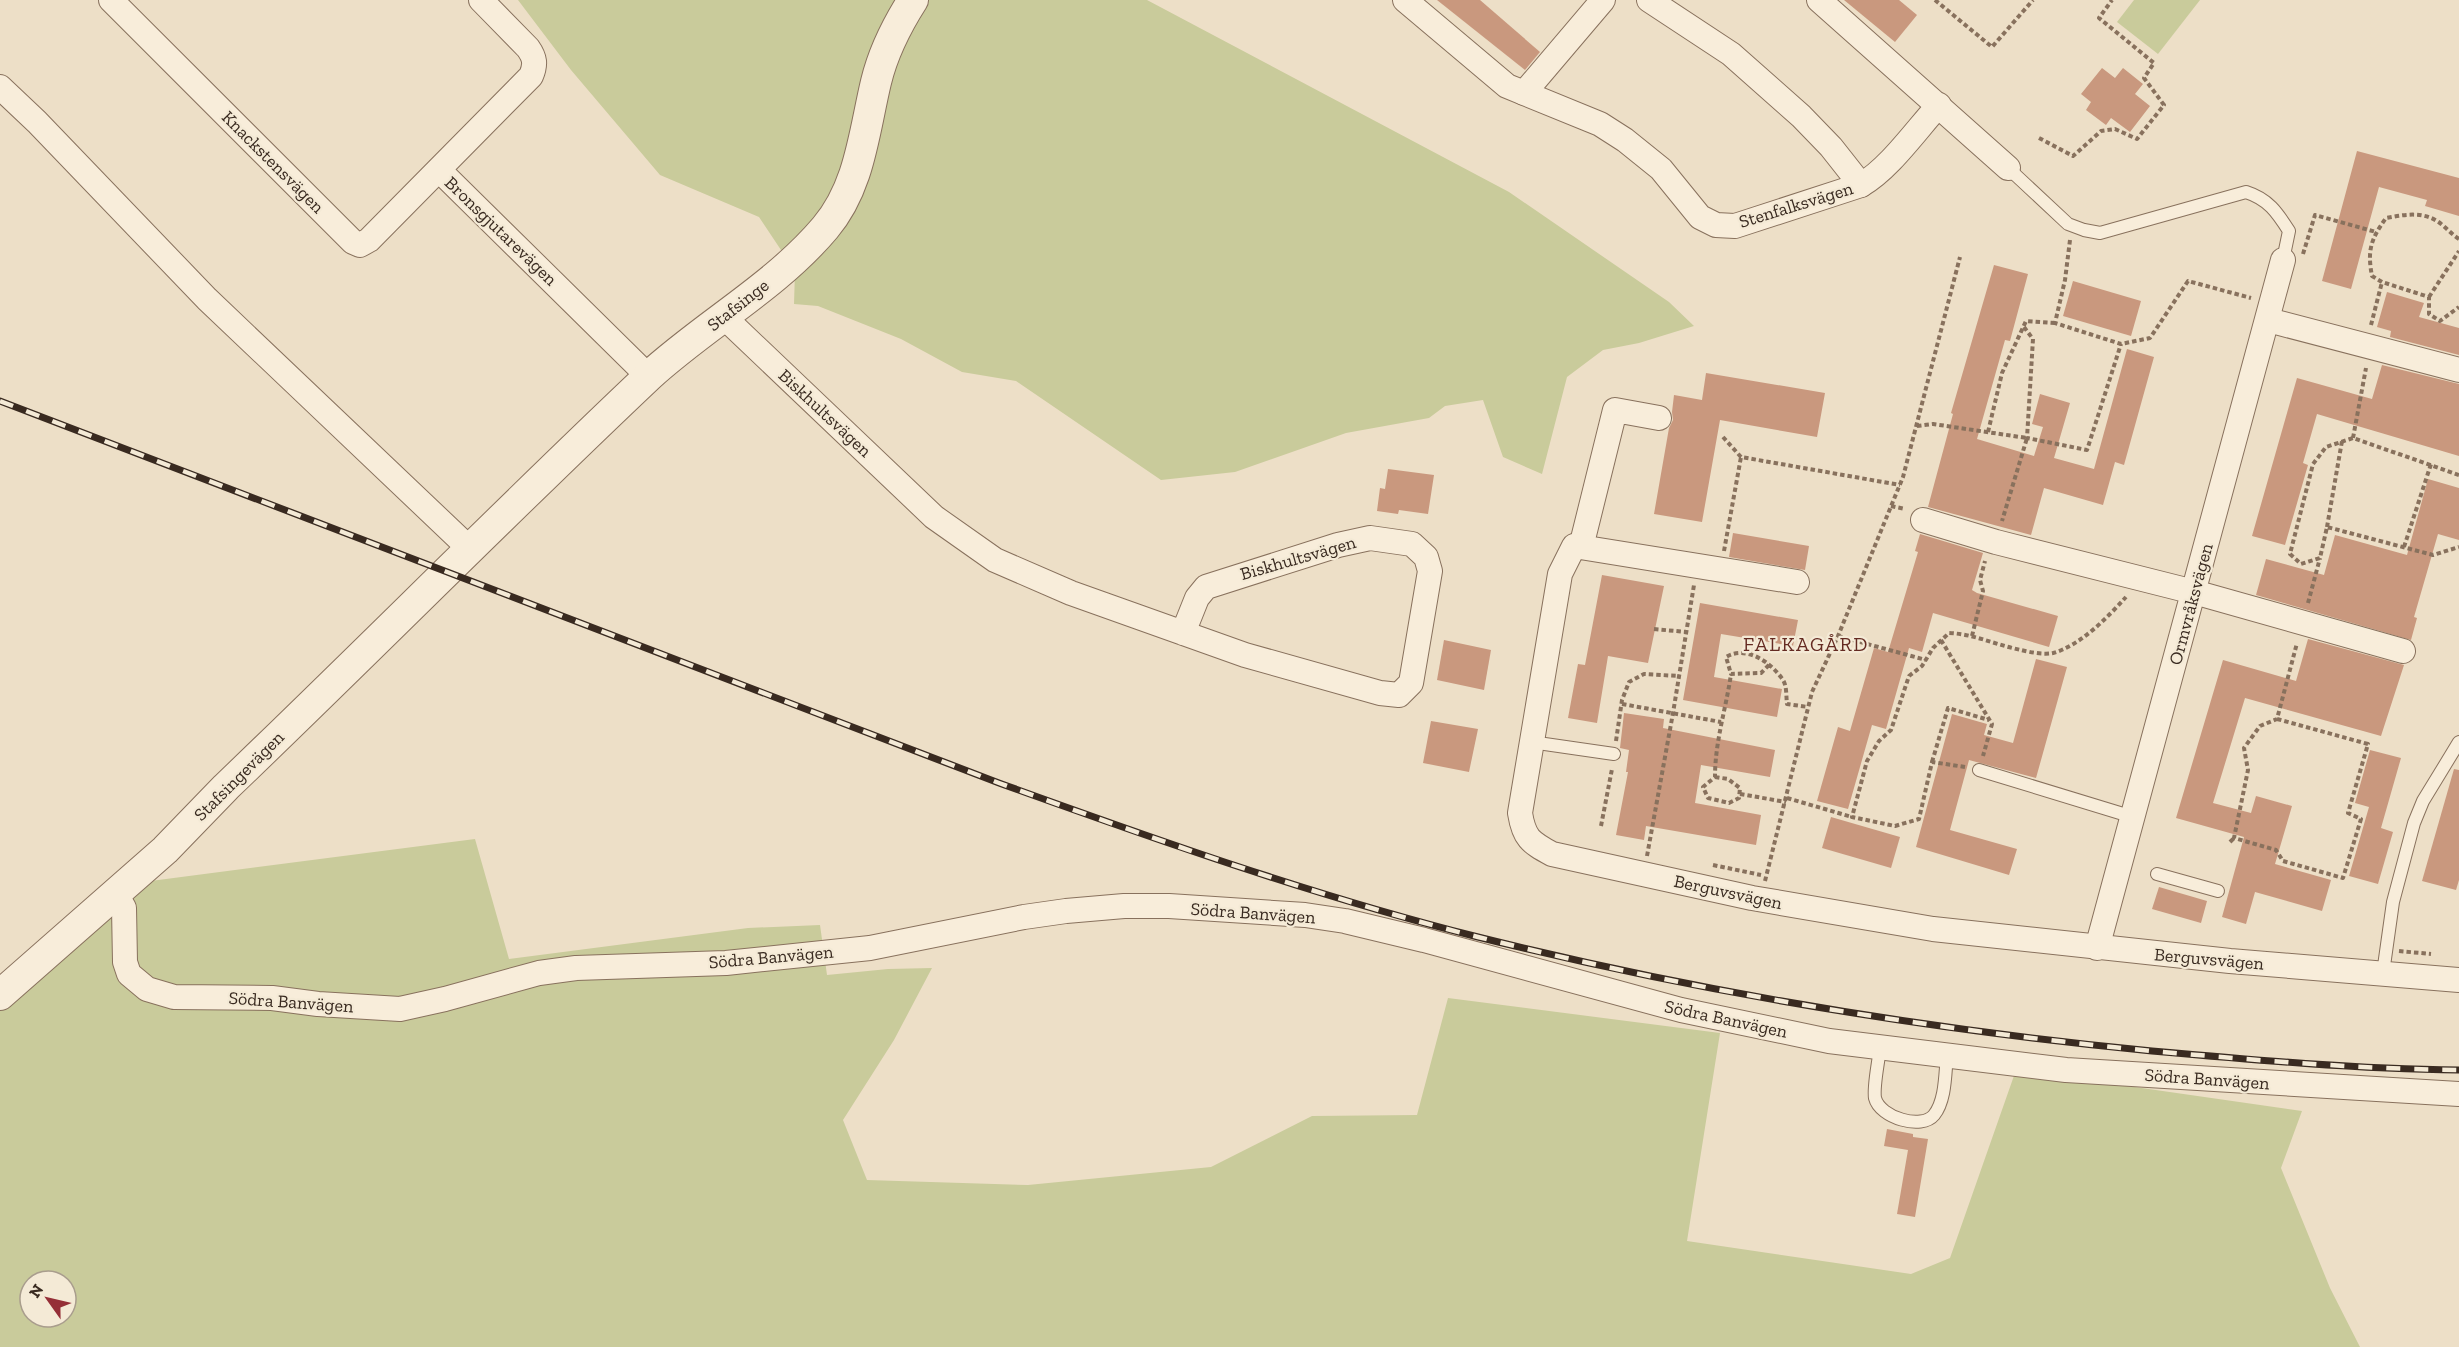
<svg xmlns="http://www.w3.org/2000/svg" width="2459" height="1347" viewBox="0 0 2459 1347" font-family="'Zilla Slab',serif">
<rect width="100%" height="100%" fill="#eddfc7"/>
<!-- green -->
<g fill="#c9cb9b" fill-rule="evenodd">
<polygon points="518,0 1147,0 1509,192 1669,302 1694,326 1639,343 1603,350 1567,377 1542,474 1503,457 1483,400 1445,406 1429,418 1346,433 1235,472 1161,480 1016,381 962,372 901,339 818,306 794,304 795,271 759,217 660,175 571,70"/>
<polygon points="2134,0 2200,0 2158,54 2117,22"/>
<path d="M475,839L509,959L748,928L820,925L827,975L888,969L932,968L894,1040L843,1120L867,1180L1028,1185L1211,1167L1312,1116L1417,1115L1448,998L1720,1033L1687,1241L1911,1274L1950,1258L2016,1070L2302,1111L2281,1168L2330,1288L2360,1347H0V1004L143,882ZM30,1281H66V1317H30Z"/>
</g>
<!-- building -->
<g fill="#c9987e">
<polygon points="1437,0 1480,0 1540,52 1525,70"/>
<polygon points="1844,0 1899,0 1917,15 1895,42"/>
<polygon points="2102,68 2115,78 2123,68 2143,84 2135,94 2150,106 2130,132 2111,118 2106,125 2086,110 2091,102 2081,94"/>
<polygon points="2357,151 2459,178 2459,216 2425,206 2427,200 2379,187 2351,289 2322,281"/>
<polygon points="1994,265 2028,274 2010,341 2005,340 1977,439 2034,456 2043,427 2032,424 2040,394 2070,403 2054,458 2094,469 2127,349 2154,357 2124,465 2115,462 2103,505 2044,488 2031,535 1928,507 1953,414 1951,413"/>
<polygon points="2073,281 2141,301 2131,336 2063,316"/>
<polygon points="2387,292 2424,303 2419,317 2459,328 2459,355 2390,337 2391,331 2377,327"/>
<polygon points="2382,365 2459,384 2459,456 2317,414 2303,463 2308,465 2285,545 2252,536 2297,378 2372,399"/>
<polygon points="1706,373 1825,393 1817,437 1720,420 1702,522 1654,514 1669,428 1673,420 1672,412 1674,395 1702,400"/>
<polygon points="1388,469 1434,475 1428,514 1399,510 1398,514 1377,511 1380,488 1385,489"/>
<polygon points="2428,479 2459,488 2459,540 2438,534 2414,617 2417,618 2411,640 2256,595 2266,559 2324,575 2335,535 2407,555"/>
<polygon points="1733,533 1809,546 1805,570 1729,557"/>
<polygon points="1920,534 1983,553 1972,590 1977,593 2058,616 2049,647 1933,613 1922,652 1909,648 1886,729 1872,725 1848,809 1817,801 1838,727 1850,731 1874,648 1888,652 1918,552 1915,551"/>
<polygon points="1602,575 1664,586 1648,663 1608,656 1597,723 1568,718 1578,664 1585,665"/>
<polygon points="1700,603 1798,620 1793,646 1721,634 1714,677 1782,689 1777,717 1683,700"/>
<polygon points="2308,639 2404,665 2381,736 2245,698 2213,803 2251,813 2256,796 2292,806 2275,864 2331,880 2322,911 2255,892 2246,924 2222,917 2244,837 2176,818 2223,660 2296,681"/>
<polygon points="1444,640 1491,650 1484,690 1437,680"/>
<polygon points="2036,659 2067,667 2036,778 1969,760 1950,830 2017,849 2009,875 1916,847 1952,714 1987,724 1984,735 2013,743"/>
<polygon points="1624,713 1664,719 1663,728 1775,750 1770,777 1701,765 1695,803 1761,815 1756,845 1646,826 1644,840 1616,835 1628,772 1626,772 1629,750 1620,748"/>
<polygon points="1431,721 1478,729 1469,772 1423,763"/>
<polygon points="2370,750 2401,758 2381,828 2393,832 2378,884 2349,876 2369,807 2355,803"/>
<polygon points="2454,769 2459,770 2459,880 2456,890 2422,881"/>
<polygon points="1831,817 1900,837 1891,868 1822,848"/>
<polygon points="2159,887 2207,901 2201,923 2152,909"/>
<polygon points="1887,1129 1913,1134 1913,1137 1928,1139 1915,1217 1897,1214 1908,1150 1884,1146"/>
</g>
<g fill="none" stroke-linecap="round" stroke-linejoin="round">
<!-- service casing -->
<g stroke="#88715d" stroke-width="14">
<g id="service">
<path d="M2008,168L2068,224L2084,230L2100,233L2246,192C2268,199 2277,212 2289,231L2283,260"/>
<polyline points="1531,742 1614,754"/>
<polyline points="1979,770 2133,817"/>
<polyline points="2157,874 2218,891"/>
<polyline points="2383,973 2393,902 2414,823 2423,801 2459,742"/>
<path d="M1880,1047C1879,1060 1873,1086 1875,1098C1880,1118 1922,1130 1934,1115C1946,1100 1945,1073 1947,1055"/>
</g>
</g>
<!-- minor casing -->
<g stroke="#88715d" stroke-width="26">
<g id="minor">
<path d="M111,0L353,242L360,245L369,240L531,76C536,64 535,58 528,48L481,0"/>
<path d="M1405,0L1507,86L1600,124L1625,140L1661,169L1700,217L1716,225L1735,226L1861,185C1890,168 1916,130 1939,105"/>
<polyline points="1649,0 1731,54 1801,116 1831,147 1861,185"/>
<polyline points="1819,0 2008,168"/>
<polyline points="0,87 37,122 207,299 471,550"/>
<polyline points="1524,93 1603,0"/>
<polyline points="439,170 649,377"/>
<polyline points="724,317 934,517 995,560 1071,593 1245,655 1380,693 1399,695 1411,683 1430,571 1426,557 1412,544 1370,538 1338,545 1206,587 1197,598 1183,633"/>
<polyline points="2268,320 2459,370"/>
<polyline points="1923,520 1996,542 2194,592 2403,651"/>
<polyline points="1581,547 1615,410 1659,418"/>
<path d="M1797,582L1574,546L1560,574L1520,813C1524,838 1530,842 1552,854L1752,898L1933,929L2230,961L2459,980"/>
<polyline points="116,894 124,908 125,962 129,974 147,989 174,997 272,998 318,1004 400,1009 445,999 539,973 576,968 726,963 870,948 1024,917 1066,911 1124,906 1169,906 1305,915 1345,921 1424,940 1681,1010 1829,1041 2066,1070 2459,1094"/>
<polyline points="2097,948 2283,260"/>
</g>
</g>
<!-- tertiary casing -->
<g stroke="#88715d" stroke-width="32">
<path id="tertiary" d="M0,995L165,850L226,787C368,651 506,511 649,376C706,324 775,287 825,228C860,187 864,132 876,82C883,53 897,25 913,0"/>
</g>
<!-- path -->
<g stroke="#88715d" stroke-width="4" stroke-dasharray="4.5 3" stroke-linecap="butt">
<polyline points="1935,0 1992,47 2033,0"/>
<polyline points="2039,138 2073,156 2101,131 2115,129 2137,139 2164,105 2144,78 2154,63 2099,18 2112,0"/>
<path d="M2459,239C2451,234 2445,226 2437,221C2421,211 2403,215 2386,218C2371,239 2367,250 2372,276L2382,282L2429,297V314L2440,321L2459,307"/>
<polyline points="2070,240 2065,280 2055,323 2121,344 2150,338 2188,281 2251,298"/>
<polyline points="2303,254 2315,215 2376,232"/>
<polyline points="2429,297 2459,251"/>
<polyline points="2371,325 2382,282"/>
<polyline points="2024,327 2033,339 2027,438 2087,450 2121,344"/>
<polyline points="1917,426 1933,424 2027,438 2002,521"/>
<polyline points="1988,432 2002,373 2026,321 2055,323"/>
<polyline points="1723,437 1741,457 1900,485"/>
<polyline points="2353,438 2366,368"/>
<polyline points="2459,475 2353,438 2326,447 2313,464 2290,554 2301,564 2320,558 2327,527 2433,555 2459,547"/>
<polyline points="1891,506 1905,509"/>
<polyline points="2327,527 2342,441"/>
<polyline points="2404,547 2431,464"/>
<polyline points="1724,551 1741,457"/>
<polyline points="2308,603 2320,558"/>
<polyline points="1654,629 1686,632"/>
<polyline points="1838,636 1926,660"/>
<polyline points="1972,636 1983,591 1980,580 1985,561"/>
<polyline points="1941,640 1992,724 1983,756"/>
<path d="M1769,665L1761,673L1731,674L1726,657C1746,645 1771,662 1783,680C1787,686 1786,696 1787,704L1808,707"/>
<polyline points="1622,704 1721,722"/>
<polyline points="2277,719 2368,744 2348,813 2361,819 2343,878 2283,861 2276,850 2234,838 2248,770 2244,748 2260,726 2277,719 2297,643"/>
<polyline points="1616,741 1622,700 1629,682 1644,674 1679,676"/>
<polyline points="1932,762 1948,708 1989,720"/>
<path d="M1965,767L1932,762L1919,819L1895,826L1852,817L1867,761L1879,741L1891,730L1909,676L1922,666L1933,648L1949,633C1974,634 1996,645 2021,650C2029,652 2044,655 2053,653C2081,645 2107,618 2126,597"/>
<path d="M1715,777L1728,779L1740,788L1739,798L1729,803L1708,798L1703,787L1715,777C1715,741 1726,709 1731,674"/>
<polyline points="1740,794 1786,802"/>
<polyline points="1787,798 1852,817"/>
<polyline points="1601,826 1612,769"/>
<polyline points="2230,842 2234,838"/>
<polyline points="1647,856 1673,713 1694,585"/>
<polyline points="1713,865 1761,875"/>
<polyline points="1765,881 1812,692 1838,636 1903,477 1960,257"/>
<polyline points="2399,951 2431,954"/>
</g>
<!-- service -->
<use href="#service" stroke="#f8edda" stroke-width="12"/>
<!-- minor -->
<use href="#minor" stroke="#f8edda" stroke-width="24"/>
<!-- tertiary -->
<use href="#tertiary" stroke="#f8edda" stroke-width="30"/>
<!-- rail casing -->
<g stroke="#392a20" stroke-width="7">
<path id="rail" d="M0,401L999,783C1157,840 1315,896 1478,937C1699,992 1925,1029 2152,1051C2254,1060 2357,1069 2459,1070"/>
</g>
<!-- rail -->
<use href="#rail" stroke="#f4ead6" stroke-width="4.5" stroke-dasharray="14" stroke-linecap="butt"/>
</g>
<g text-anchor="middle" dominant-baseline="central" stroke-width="4.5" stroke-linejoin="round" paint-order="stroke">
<!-- street labels -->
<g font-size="18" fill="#392a20" stroke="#f4ead6">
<text transform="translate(273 162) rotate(45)">Knackstensvägen</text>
<text transform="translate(1796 205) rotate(-17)">Stenfalksvägen</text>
<text transform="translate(501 231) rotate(44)">Bronsgjutarevägen</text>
<text transform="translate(738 305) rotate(-38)">Stafsinge</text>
<text transform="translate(825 413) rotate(43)">Biskhultsvägen</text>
<text transform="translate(1298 558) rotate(-16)">Biskhultsvägen</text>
<text transform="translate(2191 604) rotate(-75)">Ormvråksvägen</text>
<text transform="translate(239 776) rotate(-45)">Stafsingevägen</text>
<text transform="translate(1728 892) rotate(12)">Berguvsvägen</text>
<text transform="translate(1253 913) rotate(4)">Södra Banvägen</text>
<text transform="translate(771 957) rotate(-5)">Södra Banvägen</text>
<text transform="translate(2209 959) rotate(5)">Berguvsvägen</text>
<text transform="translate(291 1002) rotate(4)">Södra Banvägen</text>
<text transform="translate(1726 1019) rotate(12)">Södra Banvägen</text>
<text transform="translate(2207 1079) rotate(4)">Södra Banvägen</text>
</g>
<!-- neighbourhood labels -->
<g font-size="20" letter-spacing="1.5" fill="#642a21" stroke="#f4ead6">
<text x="1806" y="644">FALKAGÅRD</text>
</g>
</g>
<!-- north arrow -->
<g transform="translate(48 1299) rotate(304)"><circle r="28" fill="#f4ead6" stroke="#a99d8d" stroke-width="1.5"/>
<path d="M0-4.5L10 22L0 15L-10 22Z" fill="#952f37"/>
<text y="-9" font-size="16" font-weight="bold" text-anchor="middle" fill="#392a20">N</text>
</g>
</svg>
